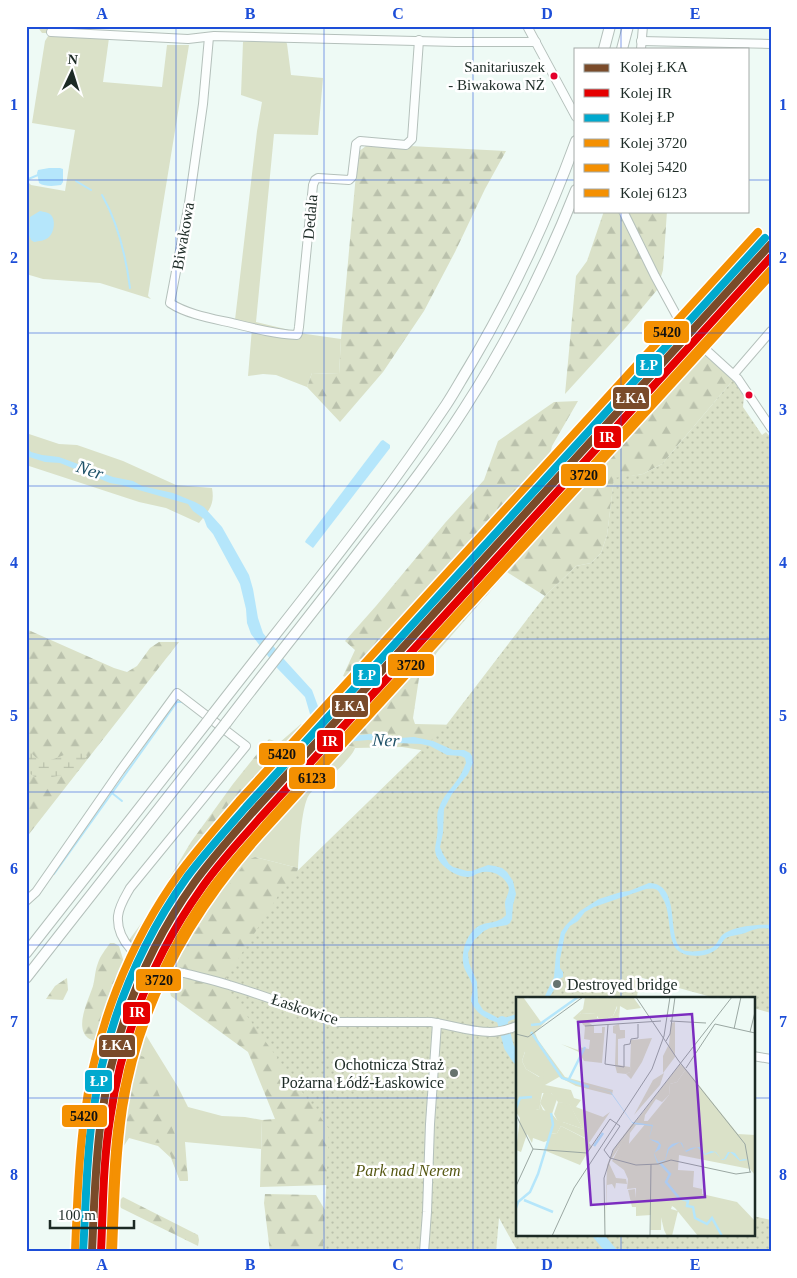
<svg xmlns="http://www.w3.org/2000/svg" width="797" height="1278" viewBox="0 0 797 1278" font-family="Georgia,serif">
<defs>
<pattern id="forest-firs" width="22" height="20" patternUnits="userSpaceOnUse" patternTransform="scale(1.25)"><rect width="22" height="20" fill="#dae1c8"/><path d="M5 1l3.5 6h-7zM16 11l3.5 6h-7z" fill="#bac1ac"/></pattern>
<pattern id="wetland-marsh" width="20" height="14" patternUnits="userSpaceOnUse" patternTransform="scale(1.25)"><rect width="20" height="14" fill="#dae1c8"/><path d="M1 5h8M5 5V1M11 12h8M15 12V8" fill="none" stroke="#bac1ac"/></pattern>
<pattern id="park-dots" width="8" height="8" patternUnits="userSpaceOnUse" patternTransform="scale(1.25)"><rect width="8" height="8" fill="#dae1c8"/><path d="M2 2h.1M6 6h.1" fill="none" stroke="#bac1ac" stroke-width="1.8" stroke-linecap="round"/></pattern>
</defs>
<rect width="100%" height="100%" fill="#eefaf5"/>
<!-- grass -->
<g fill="#dae1c8">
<polygon points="37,26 77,26 77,32 109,38 103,82 162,87 167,45 189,45 148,296 151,299 100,283 43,279 26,274 26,180 31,185 65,191 75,130 32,123 45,41 50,33 42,33"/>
<polygon points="284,37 287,44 291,75 323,78 318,135 274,134 256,322 306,334 341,339 339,374 312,373 307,387 276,375 263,374 248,376 252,328 235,320 257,131 262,102 241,95 243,42"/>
<path d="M26,433L59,444L77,445L123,461L176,485L212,488C215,505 209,510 199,523L166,508L139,502L26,465Z"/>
<path d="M330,736L335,742L355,748C353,755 337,771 330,777C324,783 314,787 309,795C301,807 299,852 298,868L255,857L191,936L174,969L160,966V964L155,961L180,916L214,868L232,846Z"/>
<polygon points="152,967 171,973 167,981 159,983 146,997 144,1032 178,1087 188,1107 222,1116 245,1117 262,1120 261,1149 185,1142 188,1181 180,1181 171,1158 158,1146 129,1138 123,1147 117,1160 111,1252 98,1252 112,1100 120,1061 134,1011"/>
</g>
<!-- forest -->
<g fill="url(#forest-firs)">
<polygon points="371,144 506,151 485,189 455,252 424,311 383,372 340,422 307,387 312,373 339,374 341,339 358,152 366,146"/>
<polygon points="604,211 667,211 663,270 657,290 627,326 565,394 576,276 587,261"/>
<polygon points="693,345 732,376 733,380 662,464 643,474 614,479 607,535 601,553 591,563 576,566 545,596 507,572 438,651 419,678 413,718 415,724 461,725 517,998 427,751 402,747 355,748 335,742 330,736"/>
<polygon points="578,401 552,446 544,480 486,541 435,598 374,670 360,683 343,676 355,650 345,641 376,606 445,523 484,480 498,441 554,402"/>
<polygon points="26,629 114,668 127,672 137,666 150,648 159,642 179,642 26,838"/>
<path d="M301,724L316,734C272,785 224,834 183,888C169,908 156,929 144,950L129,940L146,917L191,842L233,784L269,739L279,743Z"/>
<polygon points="255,857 298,868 289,924 384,1033 327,1185 260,1187 262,1120 275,1119 248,1052 171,996 167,981 191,936 219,900 246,861"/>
<path d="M110,943H114L119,946L126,969L125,983L113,1030L103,1041C99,1041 92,1041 88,1038C74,1027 89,999 93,986C95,979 95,970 98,963C100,956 106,949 110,943Z"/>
<polygon points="67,978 68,990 63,1000 46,999 55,986"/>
<polygon points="128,1051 144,1057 176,1137 158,1143 127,1137 119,1151 112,1148"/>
<polygon points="175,1140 187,1169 188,1181 180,1181 168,1148"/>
<polygon points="265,1194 316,1195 325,1210 323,1252 270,1252 264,1203"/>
<polygon points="123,1197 198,1235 199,1240 198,1246 121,1208 118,1202"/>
</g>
<!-- wetland -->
<path fill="url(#wetland-marsh)" d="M26,747C30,750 33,756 37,758C52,768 69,744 87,756L79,770L74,773L47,778L35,777L26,771Z"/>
<!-- park -->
<polygon fill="url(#park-dots)" points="733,380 744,396 743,407 762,435 766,432 771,438 771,1013 753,1008 753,998 715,998 639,977 637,998 517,998 517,1234 753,1234 753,1216 771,1220 771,1252 518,1252 499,1218 496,1252 323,1252 329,1129 223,983 288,880 444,728 545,596 576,566 591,563 601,553 607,535 614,478 643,474 662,464"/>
<!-- water -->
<g fill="#b5e6fb">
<path d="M49,168H60L63,169V182L61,185C55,186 45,187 39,183L37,173L38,170Z"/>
<path d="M40,211C44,212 48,212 51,215C56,220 54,233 49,237C45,241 39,241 34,242L31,240L29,235L30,217Z"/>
<polygon points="383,440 390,445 390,448 313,548 305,542 306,540 381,441"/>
<path d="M26,446L31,452L42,455L59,457L113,477L133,481L142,486L173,493L195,502L204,507L222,527L249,575L253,589L258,618L263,633L282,657L312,690L319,709L331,721L339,727L356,734L361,735L370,734L383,736L400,738L414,737L433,741L453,750H464L470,753L472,756L473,763L468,774L452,794L444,809L443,833L440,847L443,854L449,864L453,867L467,871H472L488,865L495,866L502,868L507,872L513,881L516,894L513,905L512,919L510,923L507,925L490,928L484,931L474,940L468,953L469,963L477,982L478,1002L483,1010L500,1019L517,1014V1018L509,1021L505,1025L506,1028L501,1029L499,1023C486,1019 476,1014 471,1001C471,995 474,991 472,985C471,979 466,973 464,967C460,954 466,935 477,927C486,921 499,924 506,915C506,911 505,908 505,904C505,897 511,892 508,885C503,875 491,869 479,873C475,874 473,877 468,877C455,877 436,864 435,850C435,845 437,840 437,835C439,826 435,817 439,808C442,798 449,791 455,783C460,777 463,770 466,763L465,758L461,756L447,755L430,746L421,744L397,743L368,740L345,742L334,737L321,726L310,714L305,697L278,669L251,634L247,623L246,609L240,584L213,534L207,527L204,519L193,511L188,504L121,485L110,483L60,463L45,462L26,456Z"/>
<path d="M649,883C683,884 665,939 683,950C689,953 708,951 713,947C720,942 718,935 729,931C740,926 759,924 771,925V929C761,927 754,929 745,933C739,935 732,935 726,938C722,941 721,946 717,949C707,957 690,958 680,952C666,944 672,913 663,899C658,890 658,887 646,889L594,907L585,912L578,921L570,926L565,934L560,959V968L563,972V977L559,979L557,985L549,998H544L554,977L556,954L561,932L566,925L580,911L599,899L621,892L629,891Z"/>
</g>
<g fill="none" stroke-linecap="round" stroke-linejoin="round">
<!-- stream -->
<g stroke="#b5e6fb" stroke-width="2">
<polyline points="26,180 38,175"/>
<polyline points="76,181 91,190"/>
<path d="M102,195C118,223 126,257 130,288"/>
<polyline points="112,793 122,801"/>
<polyline points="54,874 177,702 182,702 187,705"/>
</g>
<!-- river -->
<g stroke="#b5e6fb" stroke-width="10">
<polyline points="502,1021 509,1047 517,1059"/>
<polyline points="597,1234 612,1252"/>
</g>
<!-- minor casing -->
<g stroke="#b4c0bb" stroke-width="10">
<g id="minor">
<polyline points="527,26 576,117"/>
<polyline points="51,32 188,39 214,36 456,42 536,42"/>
<path d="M209,37L203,104L189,203L170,303C188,315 215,319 236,324C256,329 276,334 297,335L298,333L299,327L313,185L315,180L318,178L349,180L352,177L356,144L360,141L406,145L412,139L419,40"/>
<polyline points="641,41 771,44"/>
<polyline points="641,49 643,26"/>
<polyline points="623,211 655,276 679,320 693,338 738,379 771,428"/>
<polyline points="734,374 771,331"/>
<path d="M26,901L36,892L120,771L177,693L246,746L130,888C125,897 119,906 118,916C116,941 140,962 161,969C169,971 177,972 184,973C199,977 214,980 229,985C262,995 294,1007 327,1019L337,1022H431C451,1025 470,1032 490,1032C499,1032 509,1029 517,1026"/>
<polyline points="753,1056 771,1059"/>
<polyline points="424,1252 427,1212 430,1124 437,1023"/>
</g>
</g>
<!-- highway casing -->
<g stroke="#b4c0bb" stroke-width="12">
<g id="highway">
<polyline points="604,49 610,26"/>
<polyline points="622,49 628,26"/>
<path d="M213,714C292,612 374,513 446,405C454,393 461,380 469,367C512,295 547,220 576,141"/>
<path d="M226,723C274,660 324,598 372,535C404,494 436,453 464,409C508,341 546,266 576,190"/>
<polyline points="26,953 207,722"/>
<polyline points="26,978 219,732"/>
</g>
</g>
<!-- minor -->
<use href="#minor" stroke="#fcfefe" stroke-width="8"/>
<!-- highway -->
<use href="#highway" stroke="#fcfefe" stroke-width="10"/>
<!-- highway-bridge casing -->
<g stroke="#b4c0bb" stroke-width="12" stroke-linecap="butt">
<g id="highway-bridge">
<polyline points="207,722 213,714"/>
<polyline points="219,732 226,723"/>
</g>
</g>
<!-- highway-bridge -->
<use href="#highway-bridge" stroke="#fcfefe" stroke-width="10"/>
<!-- rail-1 casing -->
<g stroke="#fff" stroke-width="11">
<path id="rail-1" d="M92,1252C94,1208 95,1163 101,1120C113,1035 144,953 194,883C212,858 232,836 252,813L771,244"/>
</g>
<!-- rail-2 casing -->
<g stroke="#fff" stroke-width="11">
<path id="rail-2" d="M101,1252C103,1208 103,1163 110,1119C122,1036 152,958 201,889C218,864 239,842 259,819L771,257"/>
</g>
<!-- rail-3 casing -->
<g stroke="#fff" stroke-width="11">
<path id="rail-3" d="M83,1252C86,1207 86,1163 92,1119C104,1032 136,949 187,877C205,853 226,830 246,807L765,238"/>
</g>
<!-- rail-4 casing -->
<g stroke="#fff" stroke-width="11">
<path id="rail-4" d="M110,1252C112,1209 112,1166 118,1123C130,1040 160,960 209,892C226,868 246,847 265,825L771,270"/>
</g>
<!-- rail-5 casing -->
<g stroke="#fff" stroke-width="11">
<path id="rail-5" d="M75,1251C77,1207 78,1163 84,1119C95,1030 128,944 181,871C199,847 219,824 239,801L758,232"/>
</g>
<!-- rail-6 casing -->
<g stroke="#fff" stroke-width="11">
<path id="rail-6" d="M113,1252C115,1204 116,1156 123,1108C139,1003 190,914 260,835L771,275"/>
</g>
<!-- rail-1 -->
<use href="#rail-1" stroke="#7a4b2a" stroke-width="8"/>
<!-- rail-2 -->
<use href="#rail-2" stroke="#e50000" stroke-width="8"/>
<!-- rail-3 -->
<use href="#rail-3" stroke="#00a9ce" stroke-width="8"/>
<!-- rail-4 -->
<use href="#rail-4" stroke="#f49002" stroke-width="8"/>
<!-- rail-5 -->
<use href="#rail-5" stroke="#f49002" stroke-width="8"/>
<!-- rail-6 -->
<use href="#rail-6" stroke="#f49002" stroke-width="8"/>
</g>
<!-- grid -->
<path fill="none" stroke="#1d4ed8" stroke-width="1" stroke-opacity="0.55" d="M176,26V1252M324,26V1252M473,26V1252M621,26V49M26,180H576M748,180H771M621,211V998M26,333H771M26,486H771M26,639H771M26,792H771M26,945H771M26,1098H517M753,1098H771M621,1234V1252"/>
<!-- markers -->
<g fill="#e4002b" stroke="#fff" stroke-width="2">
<circle cx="554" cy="76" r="4.5"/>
<circle cx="749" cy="395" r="4.5"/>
</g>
<g fill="#66736e" stroke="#fff" stroke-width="2">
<circle cx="557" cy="984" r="5"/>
<circle cx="454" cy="1073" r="5"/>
</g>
<g text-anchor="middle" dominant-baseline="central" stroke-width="5" stroke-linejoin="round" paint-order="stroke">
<!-- bus labels -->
<g font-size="15" fill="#1c2a25" stroke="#fff" text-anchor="end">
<text x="545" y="67">Sanitariuszek<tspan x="545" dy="18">- Biwakowa NŻ</tspan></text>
</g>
<!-- street labels -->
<g font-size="16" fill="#1c2a25" stroke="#fff">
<text transform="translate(310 217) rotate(-85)">Dedala</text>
<text transform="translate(183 236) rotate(-80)">Biwakowa</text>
<text transform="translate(305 1009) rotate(18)">Łaskowice</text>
</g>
<!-- poi labels -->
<g font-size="16" fill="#1c2a25" stroke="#fff" text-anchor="start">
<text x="567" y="984">Destroyed bridge</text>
<text x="444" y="1064" text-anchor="end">Ochotnicza Straż<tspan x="444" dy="18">Pożarna Łódź-Łaskowice</tspan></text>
</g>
<!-- park labels -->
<g font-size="16" font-style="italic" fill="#555712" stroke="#fff">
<text x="408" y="1170">Park nad Nerem</text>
</g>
<!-- water labels -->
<g font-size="18" font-style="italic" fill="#1e5168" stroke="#fff">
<text transform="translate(90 470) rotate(19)">Ner</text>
<text transform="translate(386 740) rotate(2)">Ner</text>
</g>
</g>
<!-- overview -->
<g transform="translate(516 997)">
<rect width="239" height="239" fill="#eefaf5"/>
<path d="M0,0H7L25,25H29L19,36L22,43L49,80L97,93L96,98L60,89L43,80L29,88L55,93L58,101L65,103L60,110L68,113L71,142L45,129L41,136L34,137L36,117L41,123L67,132L53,107L42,105L35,96H26L23,113L20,112L17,100L24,80L10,72L6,64L9,55L0,38ZM102,9L103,22L73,26L78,29V36H86V30H89L86,66L68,64L63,55L45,47L62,53L63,50L73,52L74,43L68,42L69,30L61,20L65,16L81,17V21L87,23L97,19ZM103,27L104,33H109V41L102,42V68L114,70V75L110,77L101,76L99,68L100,37L97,36V29ZM116,127L120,128L114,136L113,146H106L93,166L100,181L110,182L111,187L100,186L99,192L96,187L91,188L89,239L91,168L99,150ZM33,143H38L73,153L64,168L30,154Z" fill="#dae1c8"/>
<path d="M69,0H117L125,11L111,13L104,9L103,21L101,9L97,19L84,24L80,17L65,16L62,20L69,25L65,26L57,21L67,12ZM159,25V60L147,76V59L153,47L155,26ZM0,38L11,48L6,64L10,72L23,80L28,74L26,90L18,100L21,102L20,112L23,113L24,106L27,113L33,115L37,129L35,137L41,136L45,129L70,142L68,113L87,120L94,115L73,146L76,150L73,153L58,155L33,143L28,145L17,141L16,146L11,137L5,155L0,153L4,121L0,115ZM136,41L126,65L115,82L110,77L114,75L115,43ZM164,67L170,72L161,85L154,87L153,98L146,105L140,102L129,118L128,124H135L130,128H117ZM148,76L144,88L118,118L137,83ZM42,105L53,106L67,132L41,123L38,117ZM106,145L113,146L112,154L127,169L120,191L111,192L112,182L108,173L96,164ZM136,181L161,212L156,209L155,212L162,214L156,239H151L148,233ZM119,192L121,210H116L112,193Z" fill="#dae1c8"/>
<path d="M28,95L35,96L41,102L36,117L40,124L46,122L45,111L47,108L52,107L47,111V125L43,128H39L24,106Z" fill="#dae1c8"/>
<path d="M170,72L222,137L239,138V178L234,172L163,158L162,173L178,174L177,190L186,192V197L221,205L239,224V239H182L146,195L145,233H134L135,218L120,219V183L104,163L112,148L153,98L154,87L161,85Z" fill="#dae1c8"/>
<path d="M70,88L95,95L116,125L137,128L133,142L142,144L145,148L144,152L138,156L142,165L149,163L152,151L156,147L164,145L166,146L169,154L175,151L181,150H184L186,152L189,157L195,154L200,155L205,162H208L212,155H216L219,156L224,163L228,162L232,163L224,164L214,155L210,162L206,163L199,155L189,158L181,150L170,155L164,145L153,152L149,164L141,166L138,157L143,147L133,142L136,129L117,127L94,95Z" fill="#b5e6fb"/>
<path fill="none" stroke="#b5e6fb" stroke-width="2.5" d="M15,28L24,27L62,0M15,35L46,81L73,90M52,84L69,50M0,111L4,101L16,100M78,149L87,136M144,166L154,177L150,185L163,201L172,204L171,209L177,210L179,221L191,227L196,221L206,239M8,203L37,215M0,211L2,205L14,195L22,177L37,128L35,116"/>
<path fill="none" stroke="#9aa7a2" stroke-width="1" d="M120,0L162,63L229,147L234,175M154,24L190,26M92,28L89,67L108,70V48L114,47L115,42L122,41V27M69,29L145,24M218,32L225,0M234,35L239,15M0,37L12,40L67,0M150,44L154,37L159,0M170,71L199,27L239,36M0,118L17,152M17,152L71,156L94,122L104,129L88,153L94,161L120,168L142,167L155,163L220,177L235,175M0,189L17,152M36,239L58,191L136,72L148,39L154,0M89,239L88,181L97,153L216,0M134,239L135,167"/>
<path fill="#7b2cbf" fill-opacity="0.15" stroke="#7b2cbf" stroke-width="2.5" d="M176,17L189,200L75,208L62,25Z"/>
<rect width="239" height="239" fill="none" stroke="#1c2a25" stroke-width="2.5"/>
</g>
<g stroke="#fff" stroke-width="2">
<rect x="643" y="320" width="47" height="24" rx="5" fill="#f49002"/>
<rect x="635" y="353" width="28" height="24" rx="5" fill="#00a9ce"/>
<rect x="612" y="386" width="38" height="24" rx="5" fill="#7a4b2a"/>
<rect x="593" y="425" width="29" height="24" rx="5" fill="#e50000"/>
<rect x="560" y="463" width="47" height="24" rx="5" fill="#f49002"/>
<rect x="387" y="653" width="48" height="24" rx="5" fill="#f49002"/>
<rect x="352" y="663" width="29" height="24" rx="5" fill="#00a9ce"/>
<rect x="331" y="694" width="38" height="24" rx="5" fill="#7a4b2a"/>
<rect x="316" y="729" width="28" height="24" rx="5" fill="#e50000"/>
<rect x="258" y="742" width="48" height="24" rx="5" fill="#f49002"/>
<rect x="288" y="766" width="48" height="24" rx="5" fill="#f49002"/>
<rect x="135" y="968" width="47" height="24" rx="5" fill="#f49002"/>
<rect x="122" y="1001" width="29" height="24" rx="5" fill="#e50000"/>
<rect x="98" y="1034" width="38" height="24" rx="5" fill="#7a4b2a"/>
<rect x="84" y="1069" width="29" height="24" rx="5" fill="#00a9ce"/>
<rect x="61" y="1104" width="47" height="24" rx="5" fill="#f49002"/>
</g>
<g font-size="14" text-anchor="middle" font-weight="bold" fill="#fff">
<text x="649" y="370">ŁP</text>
<text x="631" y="403">ŁKA</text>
<text x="607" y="442">IR</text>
<text x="367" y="680">ŁP</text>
<text x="350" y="711">ŁKA</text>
<text x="330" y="746">IR</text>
<text x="137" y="1017">IR</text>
<text x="117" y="1050">ŁKA</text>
<text x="99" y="1086">ŁP</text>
</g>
<g font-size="14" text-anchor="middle" font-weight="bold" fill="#111">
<text x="667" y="337">5420</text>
<text x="584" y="480">3720</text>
<text x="411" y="670">3720</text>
<text x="282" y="759">5420</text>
<text x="312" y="783">6123</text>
<text x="159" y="985">3720</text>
<text x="84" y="1121">5420</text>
</g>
<!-- border -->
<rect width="797" height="1278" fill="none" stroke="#ffffff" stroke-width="55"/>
<!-- legend -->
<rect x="574" y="48" width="175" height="165" fill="#ffffff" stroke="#a4aaa8"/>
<rect x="584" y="64" width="25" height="8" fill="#7a4b2a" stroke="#a4aaa8"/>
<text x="620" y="72" font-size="15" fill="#1c2a25">Kolej ŁKA</text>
<rect x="584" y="89" width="25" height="8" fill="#e50000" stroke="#a4aaa8"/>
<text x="620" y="98" font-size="15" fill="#1c2a25">Kolej IR</text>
<rect x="584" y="114" width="25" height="8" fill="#00a9ce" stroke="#a4aaa8"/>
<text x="620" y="122" font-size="15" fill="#1c2a25">Kolej ŁP</text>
<rect x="584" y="139" width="25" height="8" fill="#f49002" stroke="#a4aaa8"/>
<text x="620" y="148" font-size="15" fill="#1c2a25">Kolej 3720</text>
<rect x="584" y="164" width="25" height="8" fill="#f49002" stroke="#a4aaa8"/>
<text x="620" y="172" font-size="15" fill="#1c2a25">Kolej 5420</text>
<rect x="584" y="189" width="25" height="8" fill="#f49002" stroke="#a4aaa8"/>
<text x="620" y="198" font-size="15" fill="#1c2a25">Kolej 6123</text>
<!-- north arrow -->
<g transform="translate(72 72) rotate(4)" stroke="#ffffff" stroke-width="4" paint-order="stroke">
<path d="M0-4L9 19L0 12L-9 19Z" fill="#1c2a25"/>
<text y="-8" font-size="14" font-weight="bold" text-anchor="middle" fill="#1c2a25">N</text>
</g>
<!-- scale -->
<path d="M50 1220v8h84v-8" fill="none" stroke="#1c2a25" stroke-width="2.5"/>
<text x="58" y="1220" font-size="15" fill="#1c2a25" stroke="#ffffff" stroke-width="4" paint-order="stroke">100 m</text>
<rect x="28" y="28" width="742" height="1222" fill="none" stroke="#1d4ed8" stroke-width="2"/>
<g font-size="16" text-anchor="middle" font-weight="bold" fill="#1d4ed8">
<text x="102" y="19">A</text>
<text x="250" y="19">B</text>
<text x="398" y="19">C</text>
<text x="547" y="19">D</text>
<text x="695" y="19">E</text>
<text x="14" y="110">1</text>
<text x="783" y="110">1</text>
<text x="14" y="263">2</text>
<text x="783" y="263">2</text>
<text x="14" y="415">3</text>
<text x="783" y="415">3</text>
<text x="14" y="568">4</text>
<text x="783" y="568">4</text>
<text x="14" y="721">5</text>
<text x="783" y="721">5</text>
<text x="14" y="874">6</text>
<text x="783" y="874">6</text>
<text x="14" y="1027">7</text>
<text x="783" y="1027">7</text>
<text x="14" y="1180">8</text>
<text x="783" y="1180">8</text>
<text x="102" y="1270">A</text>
<text x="250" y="1270">B</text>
<text x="398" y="1270">C</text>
<text x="547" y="1270">D</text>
<text x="695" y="1270">E</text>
</g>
</svg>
